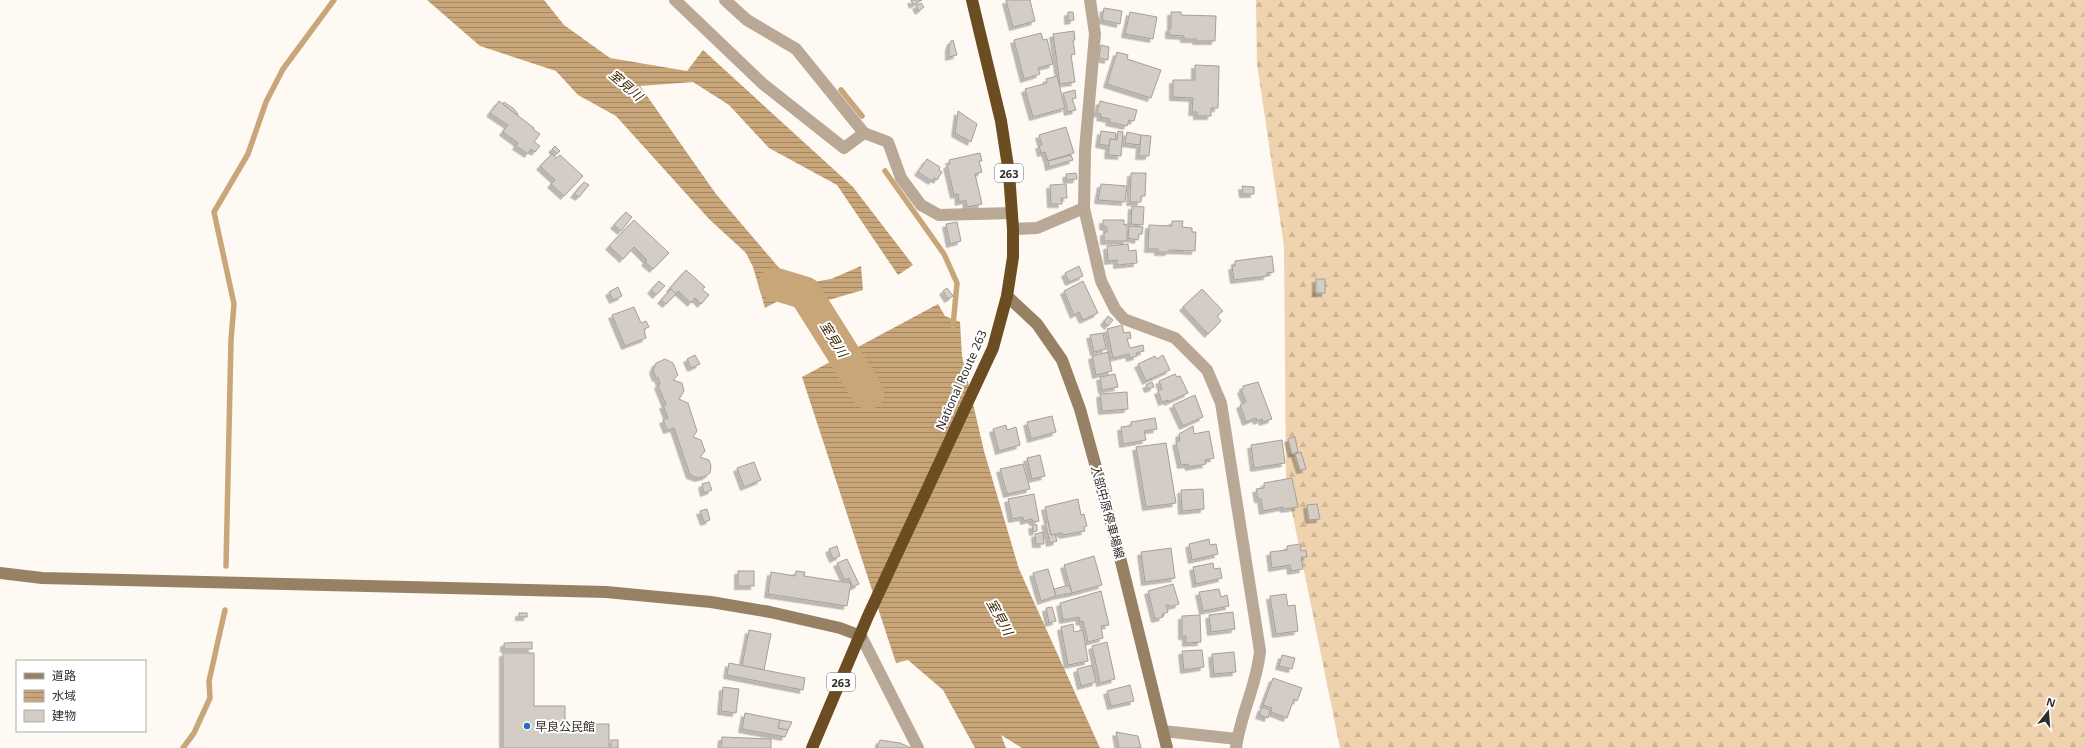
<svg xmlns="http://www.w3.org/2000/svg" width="2084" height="748" viewBox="0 0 2084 748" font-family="'Noto Sans','Noto Sans JP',sans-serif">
<defs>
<pattern id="forest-firs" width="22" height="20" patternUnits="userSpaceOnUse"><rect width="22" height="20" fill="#efd2ae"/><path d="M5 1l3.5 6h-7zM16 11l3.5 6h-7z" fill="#cdb596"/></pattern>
<pattern id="water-rules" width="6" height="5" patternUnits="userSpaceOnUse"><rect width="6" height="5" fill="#c9a679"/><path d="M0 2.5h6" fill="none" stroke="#a48863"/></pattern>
<filter id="shadow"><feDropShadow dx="-3.5" dy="3.5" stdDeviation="0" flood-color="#0004"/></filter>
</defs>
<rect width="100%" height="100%" fill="#fef9f3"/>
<!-- forest -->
<polygon fill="url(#forest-firs)" points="1256,0 2084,0 2084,748 1340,748 1286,482 1284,246 1257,64"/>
<!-- water -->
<g fill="url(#water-rules)">
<polygon points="427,0 544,0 564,25 610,58 687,71 703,50 853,187 913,265 898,275 837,185 769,148 729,105 693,82 640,86 716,194 786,276 802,284 831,279 861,266 863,290 801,308 787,296 765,308 753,267 746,253 709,219 616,116 578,95 556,71 480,46"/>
<polygon points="938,304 945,316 960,322 962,356 984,451 1019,569 1100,748 1022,748 1001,735 1006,748 975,748 943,690 908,660 896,663 802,377"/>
</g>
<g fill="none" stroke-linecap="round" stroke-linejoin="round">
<!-- stream -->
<g stroke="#c9a679" stroke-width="5.5">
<polyline points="841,90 862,116"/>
<polyline points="885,171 944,254 957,283 953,326"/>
<polyline points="226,566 231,340 234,304 214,212 248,154 266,102 283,69 334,0"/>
<polyline points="183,748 194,733 210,698 209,681 225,610"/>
</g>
<!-- river -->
<polyline stroke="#c9a679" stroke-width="33" points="775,284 805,293 868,393"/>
</g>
<!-- building -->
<g fill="#d3cdc6" stroke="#a49f98" filter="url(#shadow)">
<polygon points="911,0 922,0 913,5"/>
<polygon points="1006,0 1030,0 1035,21 1013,27"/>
<polygon points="921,3 924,7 919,11 916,6"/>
<polygon points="1104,8 1122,11 1120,24 1102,20"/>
<polygon points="1068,12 1073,12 1074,20 1068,21"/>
<polygon points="1130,12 1157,17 1153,39 1125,34"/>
<polygon points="1171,12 1181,12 1181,15 1216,16 1215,41 1196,41 1196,39 1184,39 1184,36 1169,35 1169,28 1171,28"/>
<polygon points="1074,31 1075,40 1073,40 1075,54 1071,55 1075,82 1060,84 1053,34"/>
<polygon points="1041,33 1043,40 1047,39 1053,64 1038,68 1040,74 1024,79 1014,40"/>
<polygon points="953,40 957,55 949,57 949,47 951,41"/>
<polygon points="1101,45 1109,47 1108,60 1099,58"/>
<polygon points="1117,52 1128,55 1127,59 1161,70 1151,98 1107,84"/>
<polygon points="1195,65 1219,66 1218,108 1211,108 1211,116 1197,116 1197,112 1192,112 1193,98 1173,97 1173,80 1195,80"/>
<polygon points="1057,76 1065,108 1033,117 1025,89 1047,83 1046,79"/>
<polygon points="1075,90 1076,98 1072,99 1076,110 1068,112 1063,93"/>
<polygon points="499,101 534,128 533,129 540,134 534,142 540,146 535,152 531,149 528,154 516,146 518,143 503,132 508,125 490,113"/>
<polygon points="1100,101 1137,110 1134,121 1129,120 1127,126 1109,122 1110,119 1100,117 1101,114 1097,113"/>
<polygon points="504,102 514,109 518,114 517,115 503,104"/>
<polygon points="958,111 977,124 971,142 955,133"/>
<polygon points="1066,127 1074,153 1048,161 1045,152 1041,153 1039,145 1042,145 1039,135"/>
<polygon points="1101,131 1116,133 1115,140 1110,139 1109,146 1099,144"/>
<polygon points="1118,131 1123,132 1121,156 1108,155 1110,139 1117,140"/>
<polygon points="1127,132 1141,135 1140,145 1125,143"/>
<polygon points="1141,135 1151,136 1149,156 1139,156"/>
<polygon points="555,146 560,151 557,154 552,149"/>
<polygon points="980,153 982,161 979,161 982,172 975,174 982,204 967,207 966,200 959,202 958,194 954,195 947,165 950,164 949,160"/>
<polygon points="552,154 556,158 560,155 583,176 564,196 551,184 555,180 540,166"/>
<polygon points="1071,155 1073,160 1049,167 1048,161"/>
<polygon points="927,159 940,167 939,170 942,172 937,180 934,178 932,181 918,172"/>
<polygon points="1076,173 1077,179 1067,180 1066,174"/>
<polygon points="1131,173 1146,173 1145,196 1141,196 1141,202 1130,202"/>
<polygon points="584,182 589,185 579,197 574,194"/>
<polygon points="1066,184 1067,198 1061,198 1062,204 1051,204 1050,185"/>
<polygon points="1101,184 1127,186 1125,202 1098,200"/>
<polygon points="1242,186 1254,187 1254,194 1243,194"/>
<polygon points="1132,206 1144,207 1143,225 1131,224"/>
<polygon points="626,212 632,217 621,231 614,225"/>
<polygon points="634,220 669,253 653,269 645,262 647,260 634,247 623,259 609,246"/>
<polygon points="1103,220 1124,220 1124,225 1127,224 1127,241 1104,241 1104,232 1107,232 1107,227 1103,226"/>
<polygon points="1172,221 1183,221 1182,227 1192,228 1192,232 1196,232 1195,251 1169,250 1169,252 1158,252 1158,249 1148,249 1149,225 1172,226"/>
<polygon points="957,222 961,241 950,244 946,224"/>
<polygon points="1129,226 1143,227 1142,234 1139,234 1138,240 1128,238"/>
<polygon points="1128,244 1129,251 1136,250 1137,263 1117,265 1117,260 1108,261 1107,246"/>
<polygon points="1272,256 1274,272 1267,273 1267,276 1234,280 1232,266 1235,266 1235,261"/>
<polygon points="1079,266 1083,276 1069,282 1065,273"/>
<polygon points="686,270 705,287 702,289 709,295 701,304 695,298 691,303 678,291 676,294 670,288"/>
<rect x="1316" y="279" width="9" height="14"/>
<polygon points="659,281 665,286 656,295 651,290"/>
<polygon points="1083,281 1098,313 1083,320 1079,312 1074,315 1064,291"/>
<polygon points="618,287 622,296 613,300 609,292"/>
<polygon points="947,288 953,296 948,299 943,291"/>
<polygon points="671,289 676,294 666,304 661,300"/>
<polygon points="1202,289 1223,311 1217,316 1221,321 1208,334 1183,307"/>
<polygon points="634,307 641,323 646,321 649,327 644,329 646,338 625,346 612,315"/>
<polygon points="1108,316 1113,320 1108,326 1104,322"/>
<polygon points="1122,325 1124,333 1130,332 1131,338 1127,339 1130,348 1143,345 1144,351 1136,353 1137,356 1130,358 1129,354 1113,358 1107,329"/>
<polygon points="1103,333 1106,349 1094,352 1090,335"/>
<polygon points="1108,352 1112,371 1096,375 1092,356"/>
<polygon points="695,355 700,364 691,368 687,359"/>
<polygon points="1163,355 1170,370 1146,381 1138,364 1155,356 1157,359"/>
<polygon points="665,359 673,363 678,375 673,380 682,383 684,391 679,399 688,403 697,431 693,437 701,440 705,451 700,457 709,460 711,466 710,473 706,476 698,478 690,475 674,428 667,430 663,420 668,418 663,405 666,405 658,385 660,384 658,377 656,378 653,370 656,363"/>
<polygon points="1115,374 1118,387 1102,390 1100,377"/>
<polygon points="1175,374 1177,377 1180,376 1188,393 1168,402 1168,400 1162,402 1158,391 1162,389 1159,381"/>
<polygon points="1152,382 1154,387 1148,389 1146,385"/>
<polygon points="1258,382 1272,419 1263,422 1262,419 1257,421 1256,418 1246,422 1240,405 1246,402 1241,390 1243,389 1243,386"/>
<polygon points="1127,392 1128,409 1102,411 1100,394"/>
<polygon points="1195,395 1203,417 1183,426 1173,405"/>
<polygon points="1052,416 1056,432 1031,439 1027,422"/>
<polygon points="1155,418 1157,429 1144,431 1146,440 1123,444 1121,427 1131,426 1131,422"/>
<polygon points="1006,425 1007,430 1016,427 1020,445 999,451 993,429"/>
<polygon points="1193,426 1194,434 1209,431 1214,458 1205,460 1206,464 1189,467 1188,464 1181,465 1176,442 1180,441 1179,434"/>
<polygon points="1295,437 1298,452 1292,454 1288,439"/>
<polygon points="1282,440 1285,463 1254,468 1251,445"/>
<polygon points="1166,443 1176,503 1146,507 1136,447"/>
<polygon points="1301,452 1306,469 1300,470 1295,454"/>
<polygon points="1040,455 1045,476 1032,479 1027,458"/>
<polygon points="754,462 761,480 744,487 737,468"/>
<polygon points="1023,464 1030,489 1007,494 1000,469"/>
<polygon points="1292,478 1298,507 1284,509 1283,507 1263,511 1261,499 1258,499 1256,489 1264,488 1264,483"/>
<polygon points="709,482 712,490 704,493 702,484"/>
<polygon points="1203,489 1204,509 1182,511 1181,490"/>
<polygon points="1034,494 1039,521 1033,522 1032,519 1024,521 1023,517 1012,519 1008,499"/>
<polygon points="1078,499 1081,515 1084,514 1087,526 1084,527 1085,531 1063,535 1062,533 1051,535 1045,507"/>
<polygon points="1317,504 1320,519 1309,520 1307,505"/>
<polygon points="707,509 710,520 704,522 700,511"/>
<polygon points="1045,522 1048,522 1051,535 1055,534 1057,541 1050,543"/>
<polygon points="1032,525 1037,525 1037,531 1033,532"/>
<polygon points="1043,532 1044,544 1036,544 1035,534"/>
<polygon points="1209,539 1210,545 1216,544 1218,554 1192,560 1189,544"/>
<polygon points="1300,544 1301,551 1306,550 1307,557 1301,557 1303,569 1291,571 1290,565 1272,568 1270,552 1287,550 1287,546"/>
<polygon points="837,546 840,556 833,559 829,549"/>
<polygon points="1171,548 1175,578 1145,582 1141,552"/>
<polygon points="1094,556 1102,585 1072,593 1064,565"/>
<polygon points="847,559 859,584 853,587 849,578 845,580 837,563"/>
<polygon points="1213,563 1214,569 1220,568 1222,578 1196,584 1193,567"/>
<polygon points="1048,569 1056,596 1041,601 1033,573"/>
<rect x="738" y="571" width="16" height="15"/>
<polygon points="796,571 805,572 804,576 851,583 847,606 768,594 771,572 795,576"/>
<polygon points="1173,584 1179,604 1169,607 1169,605 1166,605 1168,612 1162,614 1163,617 1155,619 1148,591"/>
<polygon points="1069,585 1072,593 1056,596 1054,589"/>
<polygon points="1219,589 1221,597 1227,595 1229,606 1203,611 1199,592"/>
<polygon points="1101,591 1109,625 1101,626 1103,638 1088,642 1083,621 1080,622 1079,617 1063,620 1060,603"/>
<polygon points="1286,594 1288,606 1295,605 1298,631 1276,634 1270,596"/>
<polygon points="1052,607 1056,621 1049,623 1046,608"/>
<polygon points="1233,612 1235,629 1211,632 1209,615"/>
<rect x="519" y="613" width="8" height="4"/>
<polygon points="1200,615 1201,642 1186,643 1186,636 1182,636 1182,616"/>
<polygon points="1073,624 1074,632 1083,630 1088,661 1068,665 1061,627"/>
<polygon points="749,630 771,634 764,670 742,666"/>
<polygon points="532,642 532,649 504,649 504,643"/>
<polygon points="1107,642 1115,679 1100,683 1092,646"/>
<polygon points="1202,650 1204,667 1184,670 1182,651"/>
<polygon points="1234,652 1236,672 1214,674 1212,654"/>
<polygon points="503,653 534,653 534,706 565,706 565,724 609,724 609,748 503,748"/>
<polygon points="1282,655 1295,658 1292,669 1279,666"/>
<polygon points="729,663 805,678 803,690 727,675"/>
<polygon points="1092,665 1096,682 1081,686 1077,669"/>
<polygon points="1273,678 1302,688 1297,701 1294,699 1287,718 1271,712 1272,708 1263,705"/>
<polygon points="1130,685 1134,701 1111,706 1107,691"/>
<polygon points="723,687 739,689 736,713 721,711"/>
<polygon points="1262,707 1270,710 1268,718 1259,715"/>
<polygon points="745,713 780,720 778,728 788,730 785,737 742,729"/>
<polygon points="780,720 792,722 788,730 778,728"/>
<polygon points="1116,732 1138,736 1141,748 1119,748"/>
<polygon points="722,737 771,739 771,748 721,748"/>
<rect x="611" y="740" width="7" height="8"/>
<polygon points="880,740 900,743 911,748 877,748"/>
</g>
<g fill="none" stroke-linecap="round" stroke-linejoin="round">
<!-- street -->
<g stroke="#b8a895" stroke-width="12">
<polyline points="675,0 763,84 844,148 864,133"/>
<polyline points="725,0 747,20 796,49 864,133 888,142 901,178 921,205 939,215 1012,213"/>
<path d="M1084,208L1101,281L1115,309L1124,319L1175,338L1207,370L1221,403L1260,651C1257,685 1240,715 1236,748"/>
<polyline points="1013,229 1037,228 1084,208 1085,150 1095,34 1090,0"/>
<polyline points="861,636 918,748"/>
<polyline points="1163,731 1237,739"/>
</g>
<!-- secondary -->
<g stroke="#978164" stroke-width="12">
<polyline points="1007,296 1037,324 1062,360 1080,409 1114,533 1167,748"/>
<polyline points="0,573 42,578 606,592 711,602 770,612 840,628 861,636"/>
</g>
<!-- highway -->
<polyline stroke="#6b4d21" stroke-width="12" points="812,748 868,616 993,348 1007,296 1013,257 1013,229 1009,173 1001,121 972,0"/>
</g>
<!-- markers -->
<circle fill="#256fbf" stroke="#fff" stroke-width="1.5" cx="527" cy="726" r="4"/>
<g text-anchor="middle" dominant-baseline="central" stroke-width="4" stroke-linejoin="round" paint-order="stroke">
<!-- shield labels -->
<g fill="#fff" stroke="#6e6c6a" stroke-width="1">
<rect x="995" y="164" width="28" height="18" rx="3"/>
<rect x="827" y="673" width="28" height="18" rx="3"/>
</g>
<g font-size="11" font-weight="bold" fill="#302d2a">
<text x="1009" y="173">263</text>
<text x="841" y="682">263</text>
</g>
<!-- street labels -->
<g font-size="12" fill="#302d2a" stroke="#fff">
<text transform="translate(961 380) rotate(-66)">National Route 263</text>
<text transform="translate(1108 512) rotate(75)">入部中原停車場線</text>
</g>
<!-- poi labels -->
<g font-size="12" fill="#302d2a" stroke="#fff" text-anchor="start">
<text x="535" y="726">早良公民館</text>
</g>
<!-- water labels -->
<g font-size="13" font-style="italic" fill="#3c2400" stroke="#fff">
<text transform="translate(626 85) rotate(41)">室見川</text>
<text transform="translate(834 339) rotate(58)">室見川</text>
<text transform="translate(1000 617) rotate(61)">室見川</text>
</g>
</g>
<!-- legend -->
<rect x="16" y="660" width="130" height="72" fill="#ffffff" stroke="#acabaa"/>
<rect x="24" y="673" width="20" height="6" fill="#978164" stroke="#acabaa"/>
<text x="52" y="680" font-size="12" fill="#302d2a">道路</text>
<rect x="24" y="690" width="20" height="12" fill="url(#water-rules)" stroke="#acabaa"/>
<text x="52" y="700" font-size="12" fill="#302d2a">水域</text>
<rect x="24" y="710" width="20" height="12" fill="#d3cdc6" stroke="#acabaa"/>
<text x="52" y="720" font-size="12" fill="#302d2a">建物</text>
<!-- north arrow -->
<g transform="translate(2048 712) rotate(17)" stroke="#ffffff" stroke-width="3" paint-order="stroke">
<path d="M0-3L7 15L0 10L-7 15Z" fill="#302d2a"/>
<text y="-6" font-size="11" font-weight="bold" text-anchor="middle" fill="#302d2a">N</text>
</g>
</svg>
